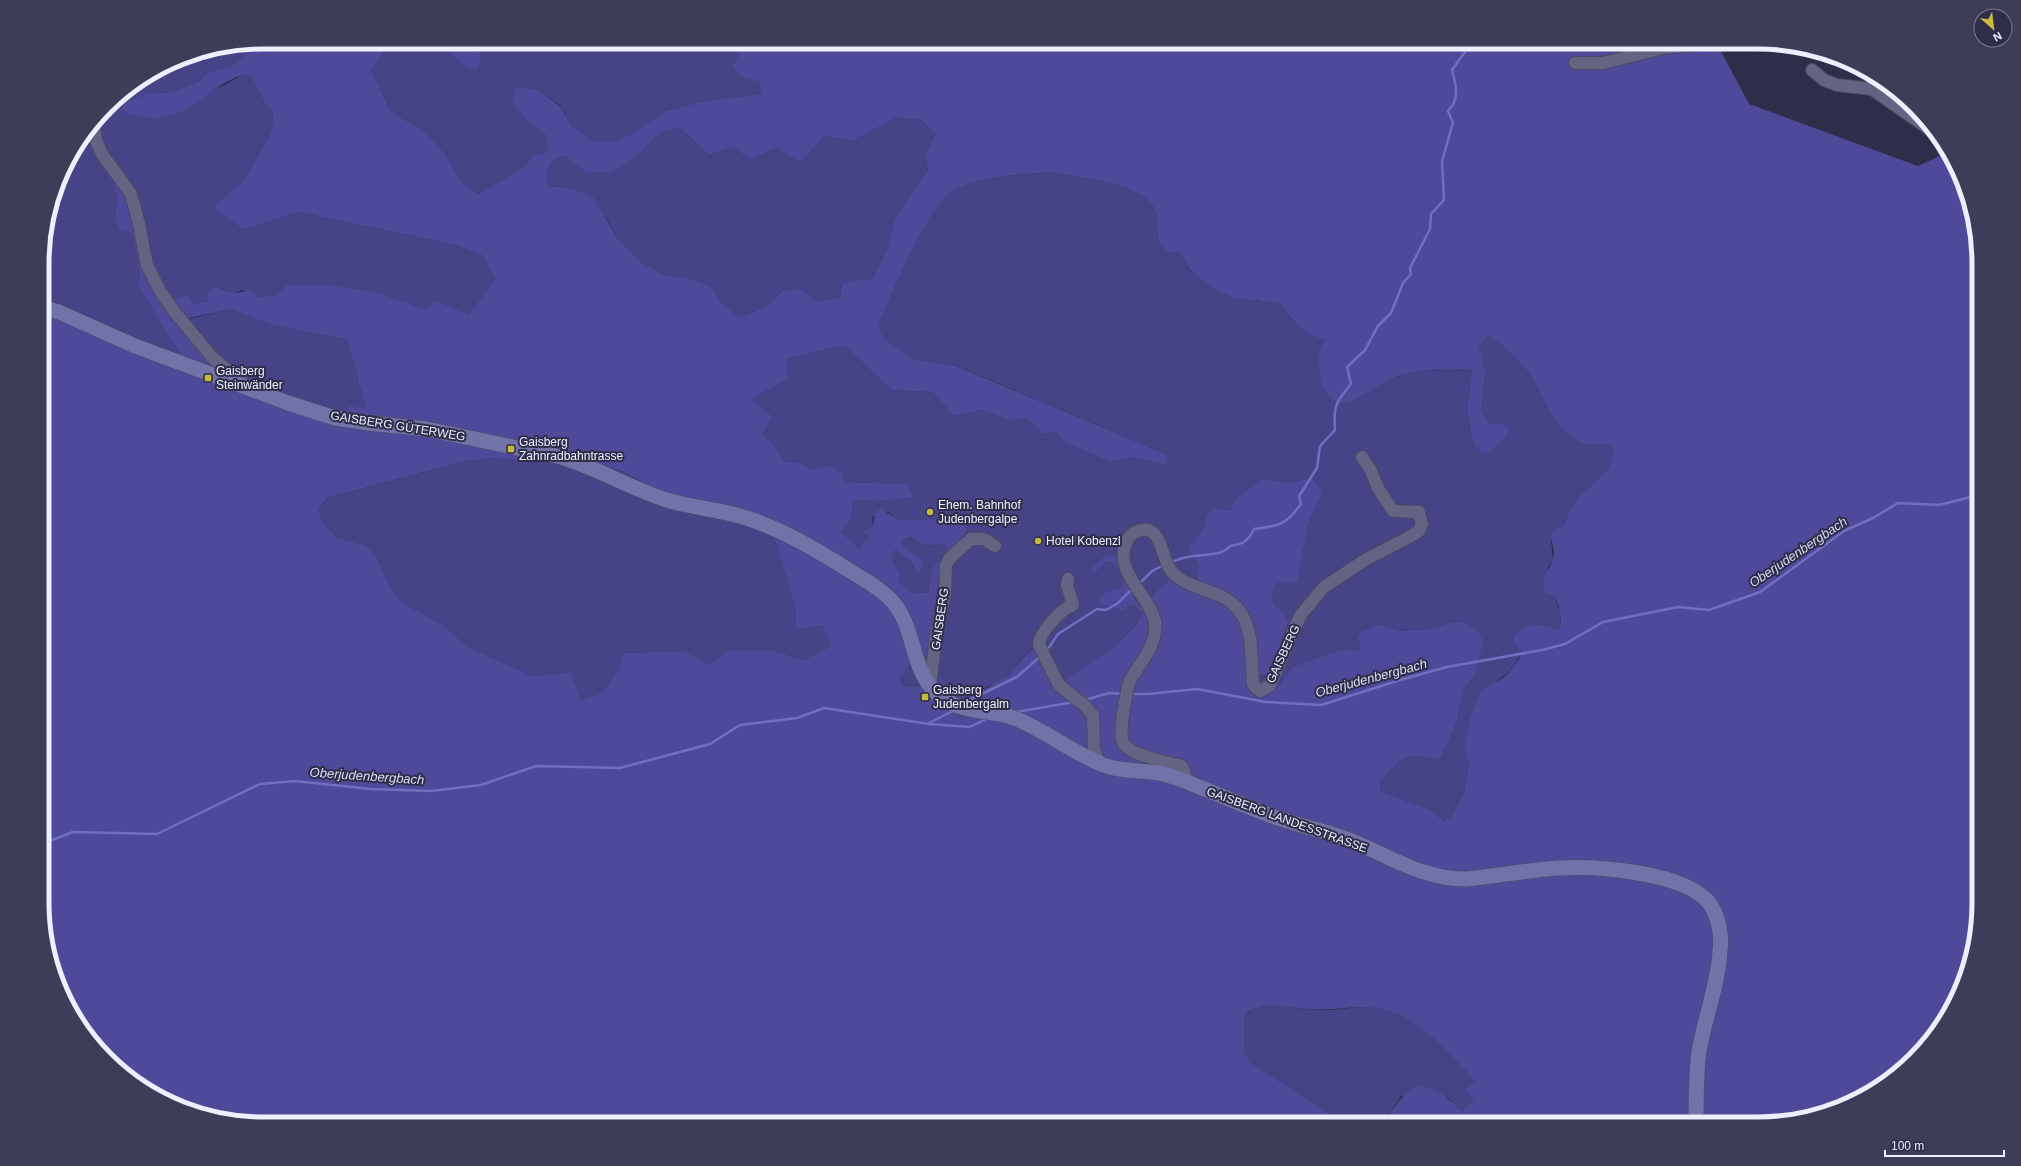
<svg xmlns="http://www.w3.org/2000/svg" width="2021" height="1166" viewBox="0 0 2021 1166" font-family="Arial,sans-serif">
<rect width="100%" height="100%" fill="#2e2e4a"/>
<!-- green -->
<g fill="#464486">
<polygon points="390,42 438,42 467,68 479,68 482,56 475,42 722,42 739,55 760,82 762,94 704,101 665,111 631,134 613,142 594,142 572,126 560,105 536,89 528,122 545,134 548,148 543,154 533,153 527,165 479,194 465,186 443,151 426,133 391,111 371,70"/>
<polygon points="246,45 243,58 231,66 208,72 199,81 174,92 148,94 214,90 245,74 251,76 264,102 272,111 274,121 269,137 242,182 213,207 243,230 298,212 456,245 482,255 495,279 469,316 436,301 426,309 376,292 277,295 259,297 242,290 234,293 216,286 208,301 194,304 165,302 140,238 147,223 141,211 112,176 117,198 115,217 132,233 140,275 183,358 44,303 44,234 65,165 117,97 178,59"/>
<polygon points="896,118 921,120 935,134 925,155 928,170 894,220 888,247 873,278 842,283 840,298 817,301 800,289 783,290 768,306 739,317 722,303 712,287 694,279 663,274 641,262 618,239 607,219 571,188 549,186 546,174 552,161 564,156 586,172 636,156 662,132 680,128 709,155 732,147 751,160 776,148 800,163 825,136 852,141"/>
<path d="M1050,172C1076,177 1144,183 1155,208C1160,219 1155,232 1159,242C1160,245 1165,249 1167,252L1180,253L1185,257L1190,271L1257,301L1267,300L1281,303C1291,322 1304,334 1324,340L1319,353L1343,402C1360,396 1374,386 1390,380C1417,368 1444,368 1472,370L1467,408L1473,444L1504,424H1489L1481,411L1486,371L1479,346L1489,336C1505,347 1517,358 1529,374C1547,399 1552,432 1585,444C1594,447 1601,443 1610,444C1621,465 1593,483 1581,494C1572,503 1568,515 1563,527L1556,528L1551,541L1553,560L1548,568V593L1554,596L1561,614L1560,627L1556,629L1547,625L1537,624C1526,643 1516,672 1496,681L1465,750L1469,764L1464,794L1451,816L1444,821L1430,810L1380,791V782C1400,760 1405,750 1436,760L1455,727L1465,687L1474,676L1478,632L1467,623L1457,621L1427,629L1400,631L1379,624L1363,631L1361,647L1358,651L1343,649L1279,687L1286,653L1270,689L1248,682C1256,675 1267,669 1274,660C1277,657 1289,625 1288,622C1284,609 1264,606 1276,584L1283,582L1298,581L1308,525L1323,490L1312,478L1288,483L1263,479L1236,498L1230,511L1218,508L1205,520L1204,527L1192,544L1190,554L1199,564L1196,582L1152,598L1157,615L1143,608L1136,601L1119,560L1108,554L1099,560L1091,568L1092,570L1096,572L1106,562L1110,561L1118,569L1123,584L1121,587C1112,590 1103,591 1098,600L1100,604L1120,610L1129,604L1132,605L1142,613L1136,625L1117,644L1055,687L1049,685L1050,681L1032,650C1022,656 1017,667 1009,676C1004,681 983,689 975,691L968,703V713L959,718L955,709L956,689L939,677L936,684L924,687H903L900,676L910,665L926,672L941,565C928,569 930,581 928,593L912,592L899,582V572L892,560L895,550L911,561L914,570L922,559L903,547L902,540L908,537L926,546L941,544L947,548L945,554L947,555C955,546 967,537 967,524L972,521L978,512L923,520L897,519L888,512L872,517L873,526L864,531L869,536L859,548L841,532L850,521L854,500L879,501L914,498L908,484L845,482L812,470L800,463L783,461L775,446L761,435L750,400L787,379V359L844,345L891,390L932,392L954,416L982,410L1010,420L1028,419L1042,434L1056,432L1066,443L1110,462L1132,457L1166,465L1168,455L955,365L914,359L884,339L879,331L878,322C892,293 928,203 954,190C982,175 1019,175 1050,172Z"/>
<polygon points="232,309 274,326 347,339 366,409 346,415 257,394 180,321"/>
<polygon points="554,452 625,472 663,495 759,518 776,543 796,610 796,628 824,626 831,646 803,660 776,651 727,651 710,665 685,651 623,653 618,671 602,694 581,700 571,672 533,676 468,647 445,626 403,603 389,585 376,555 365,545 338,538 322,522 319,510 328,498 466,461 495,458 531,463"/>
<path d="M1277,1004C1295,1008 1313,1011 1332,1010C1346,1009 1360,1006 1374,1008C1416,1011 1450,1053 1476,1082L1475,1100L1462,1111L1447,1097L1401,1096L1382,1124H1348L1337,1119L1250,1062L1243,1052L1244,1016L1258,1007Z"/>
</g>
<!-- forest -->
<g fill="#4e4a99" fill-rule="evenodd">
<path d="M263,42H390L371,70L391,111L426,133L443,151L465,186L479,194L527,165L533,153L543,154L548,148L545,134L528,122L512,102L515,88L536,89L560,106L572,126L594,142H613L631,134L665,111L704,101L761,94L760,82L739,75L733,66L739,55L722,42H1522L1525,46C1534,49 1543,50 1550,42H1716L1749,104L1918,166L1948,152L1967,191L1979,248V918L1971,961L1950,1014L1915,1059L1881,1087L1829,1112L1773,1124H1382C1412,1082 1420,1072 1462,1111L1474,1100L1466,1089L1476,1082C1449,1053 1416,1012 1375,1008C1353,1005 1330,1011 1308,1009C1283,1008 1266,998 1244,1016V1052L1250,1062L1337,1119L1348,1124H262L205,1116L153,1095L117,1069L79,1026L54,975L44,932V303L183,358L138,285L140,275L132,233L120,230L115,217L117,198L111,174L141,211L147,223L140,238L165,302L188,295L194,304L208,301V293L216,286C221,288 227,291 232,292C244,295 245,285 259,297L277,295L285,286L326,285L376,292L426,309L436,301L469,315L495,279L482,255L456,245L298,212L243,230L213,207L242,182L269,137L274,121L272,111L264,102L251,76C234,71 206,97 192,106C182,112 169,117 157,118C148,119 135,115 126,113L122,107L124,102L148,94L174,92L199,81L208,72L231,66L243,58L246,45ZM896,118L921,120L935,134L925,155L928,170L894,220L888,247L873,278L842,283L840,298L817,301L800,289L783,290L768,306L739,317L722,303L712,287L694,279L663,274L641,262L618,239L593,197L571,188L549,186L546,174L552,161L564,156L586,172H611L636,156L662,132L680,128L709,155L732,147L751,160L776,148L800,163L825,136L852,141ZM1050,172C1076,177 1144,183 1155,209C1160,219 1155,232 1159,242C1160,245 1165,249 1167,252L1180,253L1185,258L1190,270L1218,291L1237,298L1281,303C1291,321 1303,334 1324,340C1322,345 1319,350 1319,354C1318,370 1322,402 1343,402C1356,402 1377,385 1390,380C1416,368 1443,368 1472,370L1467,408L1473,444L1482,453C1496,449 1502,443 1509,431L1504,424H1489L1481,411L1486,371L1479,346L1489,336C1505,347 1517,358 1529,374C1547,399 1552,432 1585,444C1594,447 1601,443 1610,444C1621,465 1593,483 1581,494C1572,503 1568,515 1563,527L1556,528L1551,534C1551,542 1556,552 1553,559C1550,571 1539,578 1545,592L1554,596C1560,606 1562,615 1560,627L1556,629C1541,621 1525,623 1514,636C1514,643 1515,646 1522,650L1519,659L1510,671L1503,678L1487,686L1479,695L1470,719L1466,740L1465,750L1469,764L1464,794L1451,816L1444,821L1430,810L1380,791V782C1400,760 1405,750 1436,760L1441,756L1455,727L1465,687L1474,676L1482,647V639L1478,632L1467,623L1457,621L1427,629L1400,631L1379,624L1363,631L1358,638L1361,647L1358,651L1344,649L1293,667L1279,685L1287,653L1256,693L1249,673L1269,675C1272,668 1289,625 1288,622C1284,608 1264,606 1276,584L1283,582L1290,584L1298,581L1308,525L1323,490L1312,478L1288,483L1263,479L1236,498L1230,511L1218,508L1210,512L1205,520L1204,527L1188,549L1190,554L1199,564L1196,582C1169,579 1169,576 1152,598L1157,615L1143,608L1136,601L1116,557L1108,554L1099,560L1091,568V570L1096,572L1106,562L1110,561L1118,569L1123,584L1121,587C1112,590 1103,591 1098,600L1100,604L1124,611L1129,605H1133L1142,613L1136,625L1117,644L1055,687L1049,685L1052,679L1035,651L1032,650L1024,657L1008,677L996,682L988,688L975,691L967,700L968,703V713L959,718C954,708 957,700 956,689L939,677L936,684L924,687H903L900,677L910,665L926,672L941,565L939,562C929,568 930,582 928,593L912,592L899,582V572L892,560L895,550L911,561L915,570L918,572L922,569V559L903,547L902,540L909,537L926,546L941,544L947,548L945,555H947C955,546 967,537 967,524L972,521L979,512L923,520L897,519L881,509L875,512L873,526L863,531L869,536L859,548L841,532L850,521L854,500L879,501L914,498L908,484L845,482L842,473L830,466L812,470L800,463L783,461L775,446L762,435L772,416L750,400L787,379V359L844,345L891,390L932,392L954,416L982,410L1010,420L1028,419L1042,434L1056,432L1066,443L1110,462L1132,457L1166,465L1168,455L954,365L914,359L884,339L880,331L879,322C892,293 929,203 954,190C983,175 1019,175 1050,172ZM232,309L274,326L347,339L366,409L350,406L346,409V415L223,380L202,347L180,320ZM554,452L625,472L663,495L759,518L776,543L796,610V629L823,626L831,646L803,660L776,651H727L710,665L685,651L623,653L618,671L602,693L581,700L571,672L533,676L468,647L445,626L403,603L389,585L376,555L365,545L338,538L322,522L319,510L327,498L466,461L495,458L531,463Z"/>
<polygon points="438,42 475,42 482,56 479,68 467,68"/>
</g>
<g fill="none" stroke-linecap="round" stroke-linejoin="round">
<!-- stream -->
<g stroke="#706fc2" stroke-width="2.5">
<path d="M1170,562C1178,560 1187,556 1195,556C1208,554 1221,556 1230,546C1244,544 1248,541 1254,529C1279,526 1286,525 1301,504L1299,496L1317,468L1320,446L1335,430C1333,406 1336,402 1351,384L1347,367L1365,350L1378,326L1391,313L1403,283L1411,274L1410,268L1430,229L1431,214L1444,200L1442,161L1453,123L1448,111C1460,99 1456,85 1452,70L1472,42"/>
<polyline points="1138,585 1152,571 1164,565"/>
<polyline points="1046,652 1058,634 1097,609 1106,610 1118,603 1132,589"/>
<polyline points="1130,694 1148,694 1197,689 1266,702 1321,705 1400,680 1447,667 1542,650 1565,644 1603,622 1678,607 1709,610 1760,592 1844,531 1873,518 1898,503 1939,505 1979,495"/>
<polyline points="1085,700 1109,693 1123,694"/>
<path d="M965,702L1017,677C1025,669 1033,664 1040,656"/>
<polyline points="1016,712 1074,702"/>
<polyline points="929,723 953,711"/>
<polyline points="44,843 73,832 157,834 260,784 295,781 371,789 431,791 481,785 536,766 620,768 710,744 740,725 797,718 824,708 929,724 970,727 986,719"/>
</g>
<!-- minor casing -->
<g stroke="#4a4a61" stroke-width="14">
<g id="minor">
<polyline points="1575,63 1603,63 1663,48 1722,42"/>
<polyline points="1812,70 1824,80 1837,85 1872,89"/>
<polyline points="1877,78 1872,89 1932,131"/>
<polyline points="94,127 96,141 102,154 131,194 139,224 147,265 160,291 174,311 211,356 222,366 241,378 241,385"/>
<path d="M1068,579L1067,585L1073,605C1062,608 1039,633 1039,645L1059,685L1084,705L1093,715L1094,748L1098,762"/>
<polyline points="930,687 936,635 945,594 946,565 950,558 971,539 984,539 995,546"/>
<path d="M1188,783L1182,766C1169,763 1128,755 1123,742C1118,731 1126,699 1128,686L1130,680C1141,663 1158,643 1155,622C1152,599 1113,571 1126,543C1128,538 1132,533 1138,531C1163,522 1161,561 1172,572C1190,592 1222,588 1239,610C1254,629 1251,661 1253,684L1256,688L1261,691L1270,685L1300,616L1324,587L1365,560L1413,535L1419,531L1422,524L1419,512L1393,511L1378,488L1370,469L1362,457"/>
</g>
</g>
<!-- major casing -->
<g stroke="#4a4a61" stroke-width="16">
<path id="major" d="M44,308L59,312L135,346L288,403L335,418L368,423L427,429L561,457C598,468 631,489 667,500C692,508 718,509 743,517C780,528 817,550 850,571C863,579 877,586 888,597C919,625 907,675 944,699C964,713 992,710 1014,718C1046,730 1073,754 1106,766C1125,772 1144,770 1163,774C1176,777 1189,783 1202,788C1224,797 1247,807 1269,815C1295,825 1323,830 1349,840C1388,855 1421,879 1466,879C1497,876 1528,870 1559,868C1597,866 1686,872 1710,904C1719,917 1722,936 1720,951C1718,985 1705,1017 1699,1051C1696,1075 1696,1100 1696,1124"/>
</g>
<!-- minor -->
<use href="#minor" stroke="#636484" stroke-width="12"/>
<!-- major -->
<use href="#major" stroke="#7172a8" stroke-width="15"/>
</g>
<!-- markers -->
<g fill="#c9ba3a" stroke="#2e2e4a" stroke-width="1.5">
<rect x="204" y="374" width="8" height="8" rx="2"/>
<rect x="507" y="445" width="8" height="8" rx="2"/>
<circle cx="930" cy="512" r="4"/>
<circle cx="1038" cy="541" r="4"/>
<rect x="921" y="693" width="8" height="8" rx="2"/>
</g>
<g text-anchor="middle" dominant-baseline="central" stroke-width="4" stroke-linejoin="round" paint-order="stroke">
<!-- poi labels -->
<g font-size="12" fill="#eeeffe" stroke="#2e2e4a" text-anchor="start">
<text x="216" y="371">Gaisberg<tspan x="216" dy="14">Steinwänder</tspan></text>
<text x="519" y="442">Gaisberg<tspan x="519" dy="14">Zahnradbahntrasse</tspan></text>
<text x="938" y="505">Ehem. Bahnhof<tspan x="938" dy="14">Judenbergalpe</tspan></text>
<text x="1046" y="541">Hotel Kobenzl</text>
<text x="933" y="690">Gaisberg<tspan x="933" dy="14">Judenbergalm</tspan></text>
</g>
<!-- street labels -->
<g font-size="12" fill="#eeeffe" stroke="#2e2e4a">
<text transform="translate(398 426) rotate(9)">GAISBERG GÜTERWEG</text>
<text transform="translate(940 619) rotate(-82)">GAISBERG</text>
<text transform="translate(1283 654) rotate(-65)">GAISBERG</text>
<text transform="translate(1287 820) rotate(20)">GAISBERG LANDESSTRASSE</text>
</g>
<!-- water labels -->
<g font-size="13" font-style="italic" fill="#dbddf4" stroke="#2e2e4a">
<text transform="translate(1798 552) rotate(-34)">Oberjudenbergbach</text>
<text transform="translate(1371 678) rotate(-15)">Oberjudenbergbach</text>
<text transform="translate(367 776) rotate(4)">Oberjudenbergbach</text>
</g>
</g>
<!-- crop -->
<path d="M0 0H2021V1166H0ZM263 49H1758A214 214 0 0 1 1972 263V903A214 214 0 0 1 1758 1117H263A214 214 0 0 1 49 903V263A214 214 0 0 1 263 49Z" fill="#3d3d58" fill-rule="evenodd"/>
<path fill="none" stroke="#eeeffe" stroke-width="5" d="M263 49H1758A214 214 0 0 1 1972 263V903A214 214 0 0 1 1758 1117H263A214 214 0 0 1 49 903V263A214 214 0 0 1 263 49Z"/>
<!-- north arrow -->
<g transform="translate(1993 28) rotate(152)"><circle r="19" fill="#2e2e4a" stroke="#7b7b92"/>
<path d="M0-3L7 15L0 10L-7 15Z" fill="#c9ba3a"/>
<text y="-6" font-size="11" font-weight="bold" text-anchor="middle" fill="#eeeffe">N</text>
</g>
<!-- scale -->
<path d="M1885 1150v6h119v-6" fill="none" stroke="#eeeffe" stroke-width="2"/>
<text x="1891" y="1150" font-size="12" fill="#eeeffe" stroke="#2e2e4a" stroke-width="3" paint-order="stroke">100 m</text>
</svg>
